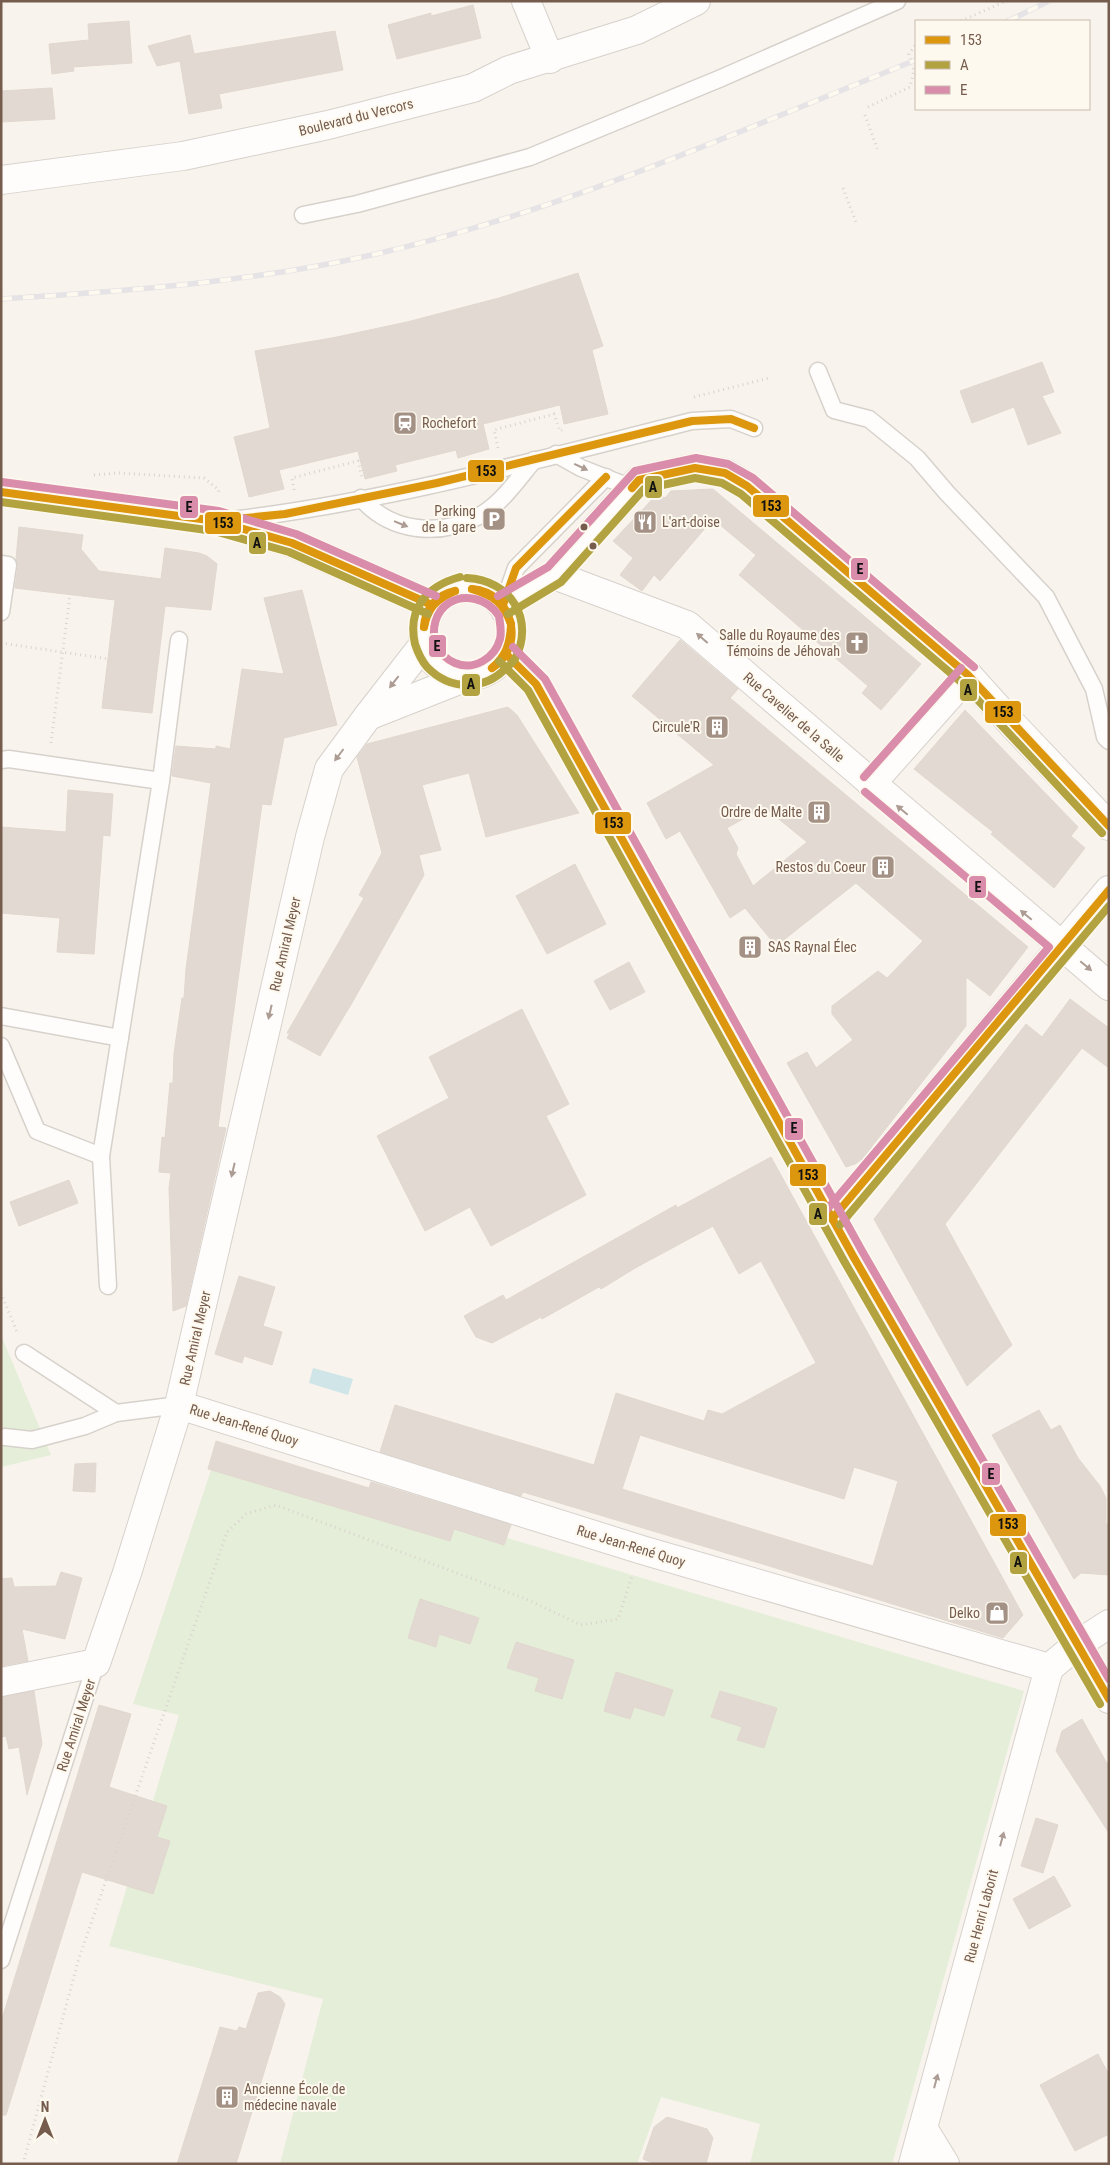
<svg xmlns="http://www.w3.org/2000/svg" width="1110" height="2165" viewBox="0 0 1110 2165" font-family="'Roboto Condensed',sans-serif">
<rect width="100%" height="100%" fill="#f8f4ed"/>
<!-- green -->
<g fill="#e5eed8">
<polygon points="1,1335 51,1455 1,1467"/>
<polygon points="217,1452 1024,1691 892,2164 750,2164 760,2124 661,2097 637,2164 280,2164 323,1999 109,1946 179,1715 133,1704"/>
</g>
<!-- water -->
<polygon fill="#cfe5e7" points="313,1368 353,1379 348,1395 309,1383"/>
<!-- building -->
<g fill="#e2dad2" stroke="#e1d7cf" fill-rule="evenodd">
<polygon points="473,5 481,38 397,59 388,25 431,13 431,16"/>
<polygon points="129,21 132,63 73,67 74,71 52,74 49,44 89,40 88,24"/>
<polygon points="335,31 343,70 219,94 222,108 189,114 180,61 157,66 148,46 190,35 194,54"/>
<polygon points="52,88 55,119 1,122 1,91"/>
<polygon points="578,273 603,346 592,350 608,414 564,424 560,405 483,424 489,449 458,458 456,450 395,465 397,471 365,479 358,451 279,470 284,489 249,497 234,437 270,428 255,351 332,338 407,322 499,298"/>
<polygon points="1042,362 1054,392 1042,396 1061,433 1028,445 1014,407 972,423 960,391"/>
<polygon points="713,489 921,664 881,710 862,693 868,686 739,575 756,555 713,519 660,581 654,575 642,591 620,575 633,558 613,541 658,493 665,498 671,491"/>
<polygon points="19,527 83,535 81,549 99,571 161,579 165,548 199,553 207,556 217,564 211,610 165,606 152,713 102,708 115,600 15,588 18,566 16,559"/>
<polygon points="302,590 337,725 284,738 271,805 262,804 218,1127 226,1128 186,1306 173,1311 169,1188 171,1173 159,1172 162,1137 165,1138 170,1083 173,1083 174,1053 182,998 184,998 186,969 211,783 172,776 176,746 216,749 216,746 230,749 242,669 284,674 264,598"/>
<path d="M680,640L738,689L730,698L1028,947L990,996L966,977V1026L862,1159L855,1164L846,1167L787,1063L807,1052L816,1068L853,1040L832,1014V1006L878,971L887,978L923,941L856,883L776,946L745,908L730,918L680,831L666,839L647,803L714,765L632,696ZM764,807L807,842L753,886L736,854L738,848L727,828Z"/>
<polygon points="508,707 517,715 579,813 486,837 469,773 422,785 441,850 419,855 424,875 352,1003 320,1056 287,1038 290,1033 287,1033 364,898 359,895 382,853 357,757 367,744"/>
<polygon points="965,710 1078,827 1071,836 1085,848 1054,888 991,834 993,832 914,769"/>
<polygon points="68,790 113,794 110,836 103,835 94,954 57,952 60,918 1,913 1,827 66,832"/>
<polygon points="575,864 606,924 547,954 516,896"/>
<polygon points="629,962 645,992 610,1010 594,981"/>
<polygon points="1070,999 1109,1028 1109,1068 1082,1048 945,1224 1012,1345 967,1386 874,1219 1026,1024 1042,1037"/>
<polygon points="522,1009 569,1104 546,1116 586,1195 491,1246 470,1207 425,1231 377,1136 449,1098 429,1057"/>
<path d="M771,1157L1023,1615L1003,1638L756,1562L523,1492L521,1496L380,1452L395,1405L594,1465L616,1393L704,1421L708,1410L722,1414L816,1363L761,1261L739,1274L713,1226L637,1267L601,1289L599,1287L542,1319L541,1317L492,1343L476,1337L464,1316L503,1295L506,1300L676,1205L677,1208ZM640,1435L844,1499L854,1467L898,1481L873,1566L622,1489Z"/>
<polygon points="69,1180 78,1203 19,1226 10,1202"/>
<polygon points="239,1276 275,1287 263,1326 282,1332 272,1365 244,1356 242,1363 215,1354"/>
<polygon points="1039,1410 1051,1430 1060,1425 1078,1458 1100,1486 1106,1498 1106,1524 1109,1524 1109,1575 1081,1573 1074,1579 992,1435"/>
<polygon points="216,1441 369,1488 371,1482 511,1525 504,1545 454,1529 450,1541 208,1469"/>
<polygon points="96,1463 95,1492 73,1491 75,1464"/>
<polygon points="61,1572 82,1578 65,1639 22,1629 28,1661 1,1666 1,1579 12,1578 14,1587 56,1586"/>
<polygon points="420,1599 479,1618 470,1644 439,1634 436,1647 408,1638"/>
<polygon points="516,1642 574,1660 562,1699 535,1691 539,1678 507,1668"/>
<polygon points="616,1672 673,1690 664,1716 634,1707 630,1719 604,1711"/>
<polygon points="34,1691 42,1744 27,1795 19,1747 9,1749 6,1736 1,1737 1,1697"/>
<polygon points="720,1691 777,1708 764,1748 737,1740 742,1727 711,1717"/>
<polygon points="99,1705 131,1714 109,1787 167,1806 157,1837 170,1841 153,1894 82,1872 6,2115 1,2115 1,2022"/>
<polygon points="1082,1719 1109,1767 1109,1833 1056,1751 1062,1731"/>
<polygon points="1036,1818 1058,1825 1043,1873 1021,1866"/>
<polygon points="1054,1876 1071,1906 1029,1929 1013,1899"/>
<polygon points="270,1991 280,1997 285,2004 236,2164 177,2164 220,2027 237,2031 239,2027 246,2029 258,1993"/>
<polygon points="1098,2054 1109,2075 1109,2134 1075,2151 1040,2085"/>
<polygon points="667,2117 707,2129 713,2138 706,2164 656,2164 643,2159 654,2127"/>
</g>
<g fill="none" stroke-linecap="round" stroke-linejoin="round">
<!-- service casing -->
<g stroke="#d7d1cb" stroke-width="19">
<g id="service">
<polyline points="303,215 357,204 530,157 719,79 897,1"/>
<polyline points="818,371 834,410 869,419 917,458 947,493 1046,597 1094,689 1105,737 1109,741"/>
<polyline points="556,454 581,468 632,488"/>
<path d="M361,498C390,532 438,537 477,517C500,506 518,479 534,460"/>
<path d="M231,520C386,502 540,459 692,421L731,419L754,428"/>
<polyline points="1,564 8,565 1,612"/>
<polyline points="503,605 516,568 606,477"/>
<polyline points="1,760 9,759 161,781 101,1156 108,1286"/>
<polyline points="161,781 179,640"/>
<polyline points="1,1016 120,1038"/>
<polyline points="1,1046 37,1131 101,1156"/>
<polyline points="24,1353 116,1413 179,1405"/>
<polyline points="5,1437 32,1440 85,1426 116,1413"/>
<polyline points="1,1960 96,1663"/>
</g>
</g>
<!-- minor casing -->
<g stroke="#d7d1cb" stroke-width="30">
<g id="minor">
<polyline points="526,1 550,59"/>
<polyline points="1,180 183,156 328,125 473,88 509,70 637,30 696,1"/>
<polyline points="554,575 687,625 1109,986"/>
<polyline points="503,605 554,575 639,480 695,468 725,473 747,486 968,675 1012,724 1109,826"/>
<polyline points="424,644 368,716 469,676"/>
<polyline points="871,784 968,675"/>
<polyline points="832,1219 1109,890"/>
<polyline points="179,1405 642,1550 1049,1668 1078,1644 1109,1624"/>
<polyline points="1,1682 96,1663 127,1573 179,1405 310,837 329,769 368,716"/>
<polyline points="923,2128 945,2164"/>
<polyline points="913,2164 1049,1668"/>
</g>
</g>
<!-- tertiary casing -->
<g stroke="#d7d1cb" stroke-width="30">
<g id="tertiary">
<polyline points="1,492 216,521 292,543 432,605"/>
<circle cx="467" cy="632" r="44"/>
<polyline points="506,654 536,684 853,1256 1109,1699"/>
</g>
</g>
<!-- path -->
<g stroke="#dad3d0" stroke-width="3" stroke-dasharray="1 4" stroke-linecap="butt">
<polyline points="961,21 1006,1"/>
<polyline points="868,107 910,87 914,70 909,54 916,44"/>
<polyline points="865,115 878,151"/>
<polyline points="843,188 856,222"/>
<polyline points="694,397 769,378"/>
<polyline points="498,448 494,430 554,414 560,431 562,430"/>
<polyline points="94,475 118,473 204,478 219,490 218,494"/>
<polyline points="294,490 292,478 358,461 362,477"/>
<polyline points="1,643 109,659"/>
<polyline points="51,743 70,595"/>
<polyline points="1,1293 17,1332"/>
<polyline points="23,2164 79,1958 227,1532 246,1514 276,1505 526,1599 581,1625 618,1619 632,1576"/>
</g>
<!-- service -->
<use href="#service" stroke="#fefdfc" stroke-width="16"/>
<!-- minor -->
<use href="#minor" stroke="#fefdfc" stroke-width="28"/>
<!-- tertiary -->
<use href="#tertiary" stroke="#fefdfc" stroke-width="28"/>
<!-- rail casing -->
<g stroke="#e5e3e5" stroke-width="5.5">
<g id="rail">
<polyline points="1008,21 1049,1"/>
<path d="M1,299C127,291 254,282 376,254C563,211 739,131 916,60"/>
</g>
</g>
<!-- rail -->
<use href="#rail" stroke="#fef9ef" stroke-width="4" stroke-dasharray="11" stroke-linecap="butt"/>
<!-- bus-1 casing -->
<g stroke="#fef9ef" stroke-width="11">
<g id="bus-1">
<polyline points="632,488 639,480 695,468 725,473 747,486 968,675 1109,826"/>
<polyline points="1,492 216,521 292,543 432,605"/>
<polyline points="216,521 285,514 437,483 692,421 731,419 754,428"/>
<path d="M472,589C493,591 506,604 511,624"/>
<path d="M472,589C494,596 503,602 511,624"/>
<polyline points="503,605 516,568 606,477"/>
<path d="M424,627C425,609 436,595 455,591"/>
<path d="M424,627C428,607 436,600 455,591"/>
<polyline points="506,654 536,684 853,1256 1109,1699"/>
<path d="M492,668C506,656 510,644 511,626"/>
<path d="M492,668C506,659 514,643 511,626"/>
<polyline points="832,1219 1109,890"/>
</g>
</g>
<!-- bus-2 casing -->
<g stroke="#fef9ef" stroke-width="11">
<g id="bus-2">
<polyline points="1,502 214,531 289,552 428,614"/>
<path d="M460,577C427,586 407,608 415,644C418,653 421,660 427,667C450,691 485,691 507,667C510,665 513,662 515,659C535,620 511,580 467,578"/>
<polyline points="508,614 561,582 644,489 695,478 722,483 741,494 961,682 1102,833"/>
<polyline points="499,661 528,690 844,1261 1100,1704"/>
<polyline points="840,1225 1109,906"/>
</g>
</g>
<!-- bus-3 casing -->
<g stroke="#fef9ef" stroke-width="11">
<g id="bus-3">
<polyline points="2,482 219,511 296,534 436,596"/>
<polyline points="498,596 548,567 635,471 696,458 728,464 753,478 974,667"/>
<path d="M499,616C493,607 485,601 475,599C433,590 418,647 455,663C474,671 495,658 500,639C502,632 500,624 499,616"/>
<polyline points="513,647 545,679 862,1251 1109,1679"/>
<polyline points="864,777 961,668"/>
<polyline points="824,1213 1049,947 865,792"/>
</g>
</g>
<!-- bus-1 -->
<use href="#bus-1" stroke="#dd970f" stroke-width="8"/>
<!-- bus-2 -->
<use href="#bus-2" stroke="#b2a340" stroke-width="8"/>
<!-- bus-3 -->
<use href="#bus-3" stroke="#da8daa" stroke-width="8"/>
</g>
<!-- one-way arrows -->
<defs><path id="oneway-solid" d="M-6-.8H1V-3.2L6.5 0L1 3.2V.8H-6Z" transform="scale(1.25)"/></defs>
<g fill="#ac9c93">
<use href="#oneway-solid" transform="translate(581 467) rotate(25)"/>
<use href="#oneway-solid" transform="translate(401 524) rotate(22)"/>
<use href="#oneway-solid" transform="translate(702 638) rotate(-139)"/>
<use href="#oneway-solid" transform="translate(394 682) rotate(128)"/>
<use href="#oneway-solid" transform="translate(339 755) rotate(127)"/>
<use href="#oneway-solid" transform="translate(902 810) rotate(-140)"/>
<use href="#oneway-solid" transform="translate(1026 915) rotate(-140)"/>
<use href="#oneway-solid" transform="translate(1086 966) rotate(40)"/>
<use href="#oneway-solid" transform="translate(270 1012) rotate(103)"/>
<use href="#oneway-solid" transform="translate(233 1170) rotate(103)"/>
<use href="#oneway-solid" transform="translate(1002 1839) rotate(-75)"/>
<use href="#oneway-solid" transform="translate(936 2081) rotate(-75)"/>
</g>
<!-- icons -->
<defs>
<g id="station-square" transform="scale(1.25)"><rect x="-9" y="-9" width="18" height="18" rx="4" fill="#a49185" stroke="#fef9ef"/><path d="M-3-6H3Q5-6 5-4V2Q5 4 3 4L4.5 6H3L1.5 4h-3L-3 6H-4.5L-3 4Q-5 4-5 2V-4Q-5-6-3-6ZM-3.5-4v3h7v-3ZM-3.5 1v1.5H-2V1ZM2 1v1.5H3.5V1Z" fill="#fff"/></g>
<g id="parking-square" transform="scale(1.25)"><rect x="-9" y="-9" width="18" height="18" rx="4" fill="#a49185" stroke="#fef9ef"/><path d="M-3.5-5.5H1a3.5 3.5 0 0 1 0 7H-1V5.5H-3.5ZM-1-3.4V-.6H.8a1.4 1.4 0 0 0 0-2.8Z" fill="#fff"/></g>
<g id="restaurant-square" transform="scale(1.25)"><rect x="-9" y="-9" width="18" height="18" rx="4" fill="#a49185" stroke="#fef9ef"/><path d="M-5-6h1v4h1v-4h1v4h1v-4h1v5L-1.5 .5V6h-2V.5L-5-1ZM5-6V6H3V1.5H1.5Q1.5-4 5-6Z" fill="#fff"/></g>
<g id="church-square" transform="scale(1.25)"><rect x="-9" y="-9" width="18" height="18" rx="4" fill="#a49185" stroke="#fef9ef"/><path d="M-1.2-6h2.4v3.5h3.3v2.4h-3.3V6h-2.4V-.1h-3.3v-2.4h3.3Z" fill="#fff"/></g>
<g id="building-square" transform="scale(1.25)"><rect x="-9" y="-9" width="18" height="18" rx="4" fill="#a49185" stroke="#fef9ef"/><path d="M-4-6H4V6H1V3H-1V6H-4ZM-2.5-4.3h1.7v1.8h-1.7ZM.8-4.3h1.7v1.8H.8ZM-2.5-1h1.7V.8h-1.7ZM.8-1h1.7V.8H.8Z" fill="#fff"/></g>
<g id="shop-square" transform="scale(1.25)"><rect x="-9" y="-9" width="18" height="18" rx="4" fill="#a49185" stroke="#fef9ef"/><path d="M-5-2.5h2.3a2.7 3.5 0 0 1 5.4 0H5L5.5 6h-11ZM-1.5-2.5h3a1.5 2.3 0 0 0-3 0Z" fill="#fff"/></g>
</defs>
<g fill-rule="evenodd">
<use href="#station-square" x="405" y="423"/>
<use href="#parking-square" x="494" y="519"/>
<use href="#restaurant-square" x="645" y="522"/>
<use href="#church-square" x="857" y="643"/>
<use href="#building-square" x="717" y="727"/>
<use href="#building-square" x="819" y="812"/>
<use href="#building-square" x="883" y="867"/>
<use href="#building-square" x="750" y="947"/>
<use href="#shop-square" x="997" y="1613"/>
<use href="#building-square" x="227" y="2097"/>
</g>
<!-- markers -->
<g fill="#765c4d" stroke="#fef9ef" stroke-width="2">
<circle cx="584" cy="527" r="4.5"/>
<circle cx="593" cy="546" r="4.5"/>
</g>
<g text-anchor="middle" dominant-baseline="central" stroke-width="4" stroke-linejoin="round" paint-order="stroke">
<!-- street labels -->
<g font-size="14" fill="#765c4d" stroke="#fef9ef">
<text transform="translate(356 117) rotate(-14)">Boulevard du Vercors</text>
<text transform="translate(794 717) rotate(41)">Rue Cavelier de la Salle</text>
<text transform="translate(285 944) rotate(-77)">Rue Amiral Meyer</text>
<text transform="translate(195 1338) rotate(-77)">Rue Amiral Meyer</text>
<text transform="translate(244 1425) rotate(17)">Rue Jean-René Quoy</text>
<text transform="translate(631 1546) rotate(17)">Rue Jean-René Quoy</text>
<text transform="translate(76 1725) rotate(-72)">Rue Amiral Meyer</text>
<text transform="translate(981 1916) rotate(-75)">Rue Henri Laborit</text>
</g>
<!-- poi labels -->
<g font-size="14" fill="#765c4d" stroke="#fef9ef" text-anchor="end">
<text x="422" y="423" text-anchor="start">Rochefort</text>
<text x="476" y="511">Parking<tspan x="476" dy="16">de la gare</tspan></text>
<text x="662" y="522" text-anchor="start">L'art-doise</text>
<text x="840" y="635">Salle du Royaume des<tspan x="840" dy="16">Témoins de Jéhovah</tspan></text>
<text x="700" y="727">Circule'R</text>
<text x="802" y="812">Ordre de Malte</text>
<text x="866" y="867">Restos du Coeur</text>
<text x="768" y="947" text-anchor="start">SAS Raynal Élec</text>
<text x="980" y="1613">Delko</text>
<text x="244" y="2089" text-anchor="start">Ancienne École de<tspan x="244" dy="16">médecine navale</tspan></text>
</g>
</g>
<g stroke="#fef9ef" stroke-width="2">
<rect x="467" y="459" width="38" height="24" rx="5" fill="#dd970f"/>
<rect x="644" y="475" width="19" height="24" rx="5" fill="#b2a340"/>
<rect x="752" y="494" width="38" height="24" rx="5" fill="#dd970f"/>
<rect x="179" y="495" width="20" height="24" rx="5" fill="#da8daa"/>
<rect x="204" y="511" width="38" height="24" rx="5" fill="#dd970f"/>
<rect x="248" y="531" width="19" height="24" rx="5" fill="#b2a340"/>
<rect x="850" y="557" width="19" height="24" rx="5" fill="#da8daa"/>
<rect x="428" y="634" width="19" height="24" rx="5" fill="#da8daa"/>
<rect x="461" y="673" width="20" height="24" rx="5" fill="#b2a340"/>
<rect x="959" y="678" width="19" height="24" rx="5" fill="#b2a340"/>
<rect x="984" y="700" width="38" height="24" rx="5" fill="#dd970f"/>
<rect x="594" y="811" width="38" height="24" rx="5" fill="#dd970f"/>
<rect x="968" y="875" width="19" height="24" rx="5" fill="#da8daa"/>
<rect x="784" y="1117" width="20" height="24" rx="5" fill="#da8daa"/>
<rect x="789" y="1163" width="38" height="24" rx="5" fill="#dd970f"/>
<rect x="808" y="1202" width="20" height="24" rx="5" fill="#b2a340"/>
<rect x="981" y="1462" width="20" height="24" rx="5" fill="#da8daa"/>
<rect x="989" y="1513" width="38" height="24" rx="5" fill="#dd970f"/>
<rect x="1009" y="1551" width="19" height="24" rx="5" fill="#b2a340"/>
</g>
<g font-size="14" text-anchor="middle" font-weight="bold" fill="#111">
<text x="486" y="476">153</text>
<text x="653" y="492">A</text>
<text x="771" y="511">153</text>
<text x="189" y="512">E</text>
<text x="223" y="528">153</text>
<text x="257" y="548">A</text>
<text x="860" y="574">E</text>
<text x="437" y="651">E</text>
<text x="471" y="689">A</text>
<text x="968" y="695">A</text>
<text x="1003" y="717">153</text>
<text x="613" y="828">153</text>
<text x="978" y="892">E</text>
<text x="794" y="1133">E</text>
<text x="808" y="1180">153</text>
<text x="818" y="1219">A</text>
<text x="991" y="1479">E</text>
<text x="1008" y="1529">153</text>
<text x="1018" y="1567">A</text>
</g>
<!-- border -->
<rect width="1110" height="2165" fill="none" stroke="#765c4d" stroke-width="5"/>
<!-- legend -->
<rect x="915" y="20" width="175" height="90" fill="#fef9ef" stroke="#c8baae"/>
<rect x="925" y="36" width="25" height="8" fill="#dd970f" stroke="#c8baae"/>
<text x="960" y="45" font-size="15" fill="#765c4d">153</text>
<rect x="925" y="61" width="25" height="8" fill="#b2a340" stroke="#c8baae"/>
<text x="960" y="70" font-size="15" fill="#765c4d">A</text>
<rect x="925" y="86" width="25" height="8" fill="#da8daa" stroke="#c8baae"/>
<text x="960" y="95" font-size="15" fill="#765c4d">E</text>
<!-- north arrow -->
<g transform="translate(45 2120)" stroke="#fef9ef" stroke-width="4" paint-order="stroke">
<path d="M0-4L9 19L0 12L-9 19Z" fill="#765c4d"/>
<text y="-8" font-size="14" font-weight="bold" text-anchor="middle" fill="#765c4d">N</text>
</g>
</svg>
